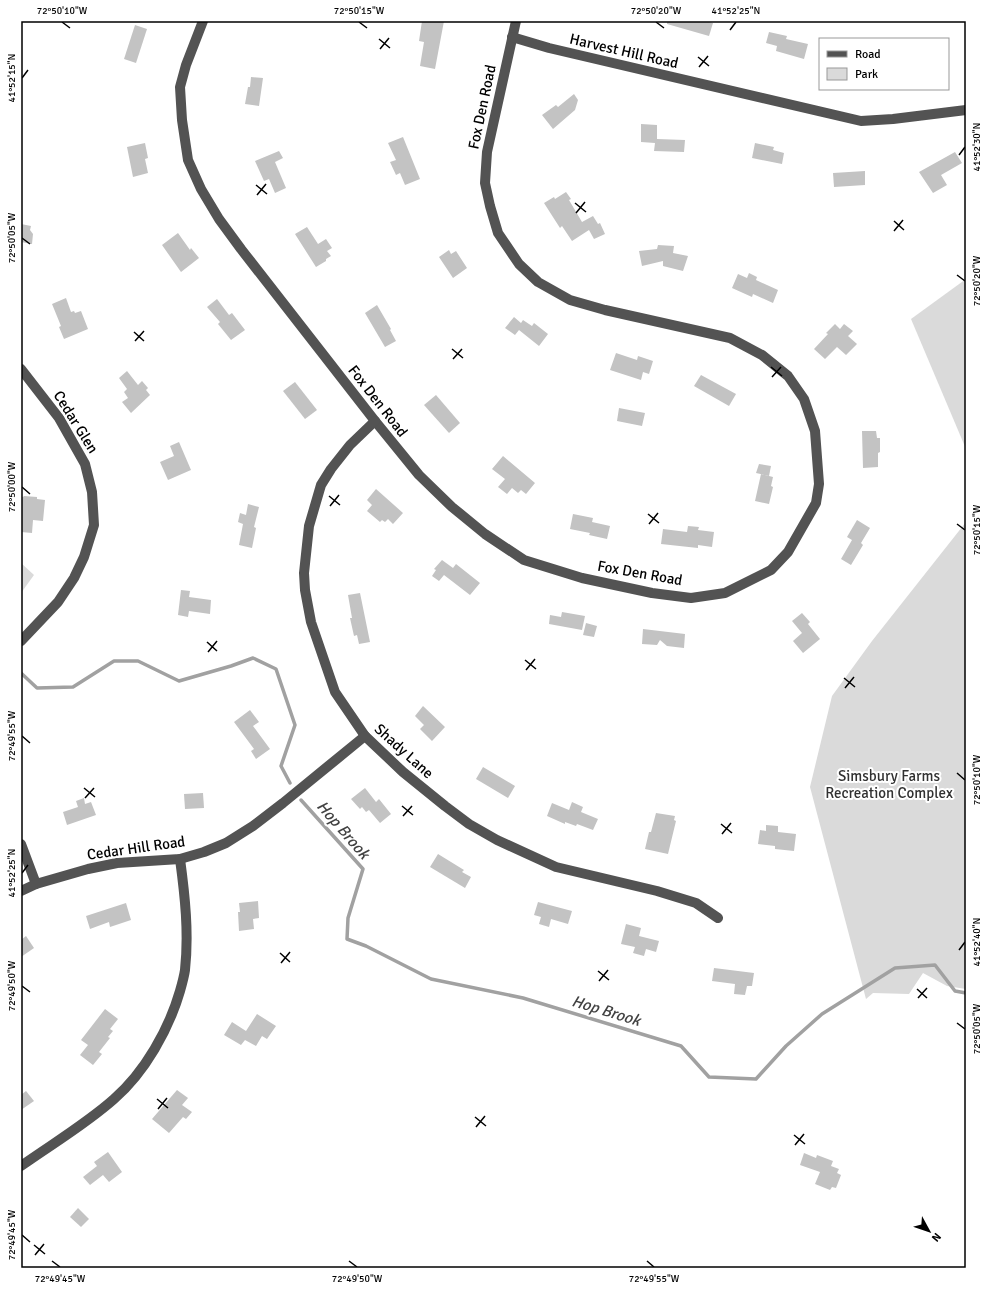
<svg xmlns="http://www.w3.org/2000/svg" width="987" height="1289" viewBox="0 0 987 1289" font-family="Signika,sans-serif">
<rect width="100%" height="100%" fill="#fff"/>
<!-- green -->
<g fill="#dadada">
<polygon points="966,279 966,449 911,319"/>
<polygon points="966,522 966,989 947,986 923,973 909,994 873,993 866,999 810,787 832,696 872,641"/>
<polygon points="21,563 34,575 21,593"/>
</g>
<g fill="none" stroke-linecap="round" stroke-linejoin="round">
<!-- stream -->
<g stroke="#a1a1a1" stroke-width="3.5">
<polyline points="21,673 37,688 73,687 114,661 138,661 179,681 231,666 253,658 276,669 295,725 281,766 290,783"/>
<polyline points="301,800 363,869 348,918 347,939 366,946 431,979 523,998 681,1046 709,1077 756,1079 786,1046 822,1014 895,968 935,965 955,991 966,993"/>
</g>
</g>
<!-- building -->
<g fill="#c3c3c3">
<polygon points="422,21 444,21 435,69 420,66 424,42 419,41"/>
<polygon points="667,21 705,21 713,23 709,36 667,24"/>
<polygon points="135,25 147,29 136,63 124,59"/>
<polygon points="769,32 787,36 786,39 808,44 804,59 776,51 777,46 766,43"/>
<polygon points="251,77 263,78 259,106 245,104 248,87 250,87"/>
<polygon points="574,94 578,100 575,110 553,129 542,115 556,105 558,107"/>
<polygon points="641,124 657,125 657,139 685,140 684,152 654,151 655,143 641,142"/>
<polygon points="403,137 420,179 405,185 400,173 396,175 390,162 396,160 388,143"/>
<polygon points="145,143 148,158 145,159 148,173 133,177 127,147"/>
<polygon points="755,143 774,147 773,150 784,153 782,164 752,158"/>
<polygon points="279,151 283,158 275,162 286,188 275,193 269,179 264,181 255,161"/>
<polygon points="955,152 962,163 941,175 947,185 933,193 919,172"/>
<polygon points="865,171 865,185 834,187 833,173"/>
<polygon points="566,192 571,199 569,200 582,222 593,216 598,224 600,223 605,234 594,239 589,230 572,241 562,226 560,228 544,203 554,197 555,199"/>
<polygon points="21,224 31,226 30,230 33,234 32,244 21,242"/>
<polygon points="307,227 318,244 326,239 332,248 327,251 331,256 326,259 326,261 316,267 295,234"/>
<polygon points="178,233 190,250 191,248 199,258 181,272 162,245"/>
<polygon points="658,245 674,246 673,253 688,256 683,271 663,266 663,261 642,266 639,251 657,249"/>
<polygon points="449,250 451,254 456,251 467,268 453,278 439,257"/>
<polygon points="749,273 757,277 756,280 778,290 773,303 753,294 752,297 732,288 738,274 747,278"/>
<polygon points="66,298 71,312 74,311 75,313 81,311 88,329 64,339 59,327 61,326 52,304"/>
<polygon points="217,299 229,315 232,313 245,330 231,340 218,324 220,322 207,307"/>
<polygon points="377,305 391,329 390,330 396,341 385,347 365,313"/>
<polygon points="514,317 521,323 523,320 532,326 534,323 548,334 539,346 519,330 515,335 505,328"/>
<polygon points="835,324 840,329 844,324 853,331 848,336 857,344 846,355 837,347 825,359 814,349 828,334 826,333"/>
<polygon points="616,353 637,360 638,356 653,361 649,374 643,372 641,380 610,370"/>
<polygon points="127,371 138,385 142,381 148,388 146,390 150,395 131,413 122,402 128,398 124,392 127,389 119,378"/>
<polygon points="701,375 736,394 729,406 694,386"/>
<polygon points="295,382 317,410 305,419 283,391"/>
<polygon points="436,395 460,423 449,433 424,405"/>
<polygon points="619,408 645,413 642,426 617,421"/>
<polygon points="862,431 876,431 877,438 880,438 880,452 878,453 878,467 863,468"/>
<polygon points="179,442 191,470 168,480 160,462 174,456 170,446"/>
<polygon points="503,456 535,483 526,494 521,490 518,493 512,488 507,494 498,487 505,479 492,469"/>
<polygon points="759,464 771,466 769,476 756,473"/>
<polygon points="761,474 773,477 771,486 773,487 769,504 755,501"/>
<polygon points="376,489 403,513 393,524 388,519 385,522 382,520 380,522 367,511 372,505 367,500"/>
<polygon points="24,496 37,497 37,499 45,500 43,521 33,520 32,533 21,532 21,497 23,497"/>
<polygon points="248,504 259,507 254,527 256,528 252,548 239,545 243,524 238,522 240,513 246,515"/>
<polygon points="573,514 593,518 592,522 610,526 607,539 589,535 590,533 570,529"/>
<polygon points="857,520 870,528 861,543 863,545 851,565 841,559 852,540 847,537"/>
<polygon points="688,526 699,527 698,530 714,532 712,547 698,545 698,548 661,544 663,529 687,532"/>
<polygon points="442,560 453,568 456,564 480,583 470,595 444,575 439,581 432,576 436,570 434,569"/>
<polygon points="181,590 190,591 189,597 211,600 210,614 189,611 188,617 178,615"/>
<polygon points="360,593 370,642 359,644 357,635 354,636 350,618 352,618 348,595"/>
<polygon points="562,612 585,616 582,630 549,624 550,615 561,617"/>
<polygon points="802,613 810,622 808,624 820,639 803,653 793,641 802,633 792,621"/>
<polygon points="586,623 597,626 594,637 583,635"/>
<polygon points="643,629 685,634 684,648 667,646 660,640 657,645 642,644"/>
<polygon points="423,706 445,727 432,741 420,729 424,725 415,716"/>
<polygon points="250,710 259,722 253,726 270,749 256,759 251,751 254,749 234,722"/>
<polygon points="483,767 515,786 508,798 476,779"/>
<polygon points="365,788 376,802 379,799 391,814 380,823 369,810 366,812 362,807 360,809 351,799"/>
<polygon points="203,793 204,808 185,809 184,794"/>
<polygon points="84,798 85,804 91,802 96,815 67,825 63,812 78,807 76,801"/>
<polygon points="572,802 583,807 581,812 598,819 593,830 577,824 576,826 565,822 565,824 547,816 552,803 569,810"/>
<polygon points="656,813 675,816 674,820 676,821 668,854 645,849 649,832 651,832"/>
<polygon points="766,825 778,826 778,832 796,834 794,851 775,849 775,846 758,844 760,830 766,831"/>
<polygon points="438,854 464,870 462,872 471,877 465,888 430,867"/>
<polygon points="258,901 259,918 253,919 254,929 239,931 238,912 240,912 239,903"/>
<polygon points="538,902 572,911 568,924 551,919 549,927 539,924 541,917 534,915"/>
<polygon points="126,903 131,920 110,927 109,922 90,929 86,916"/>
<polygon points="626,924 641,928 639,936 659,941 656,952 646,949 644,956 633,953 635,947 621,944"/>
<polygon points="26,936 34,948 21,957 21,940"/>
<polygon points="714,968 754,973 752,986 747,986 745,995 734,994 735,984 712,981"/>
<polygon points="105,1009 118,1019 110,1029 113,1031 108,1037 110,1038 99,1052 102,1054 93,1065 80,1055 88,1045 81,1040"/>
<polygon points="257,1014 276,1026 267,1039 262,1036 256,1046 245,1040 241,1045 224,1035 232,1022 246,1031"/>
<polygon points="177,1090 188,1098 182,1105 192,1112 186,1119 183,1117 169,1133 152,1119"/>
<polygon points="26,1091 34,1101 21,1110 21,1095"/>
<polygon points="108,1152 122,1172 109,1182 103,1175 90,1185 83,1177 97,1166 94,1162"/>
<polygon points="804,1153 816,1158 817,1155 833,1161 831,1166 839,1169 837,1173 841,1175 836,1188 832,1187 830,1190 815,1184 820,1172 800,1165"/>
<polygon points="78,1208 89,1219 81,1227 70,1217"/>
</g>
<g fill="none" stroke-linecap="round" stroke-linejoin="round">
<!-- minor -->
<g stroke="#535353" stroke-width="10">
<polyline points="203,21 186,65 180,87 182,120 188,160 201,189 219,219 241,249 375,421 419,475 452,507 485,534 524,560 582,578 652,593 691,598 725,593 771,570 788,552 816,503 819,484 815,431 804,399 788,376 762,355 730,338 605,310 570,300 538,282 519,264 498,233 490,206 485,183 487,152 516,21"/>
<polyline points="512,37 549,48 861,121 893,119 966,110"/>
<polyline points="21,369 59,418 85,464 92,492 94,525 84,557 74,578 58,602 21,641"/>
<polyline points="375,421 350,445 331,469 321,485 309,526 304,573 305,590 311,622 335,692 365,736 403,772 445,806 469,824 497,840 556,867 657,891 696,903 718,918"/>
<polyline points="21,844 36,884"/>
<polyline points="21,891 36,884 88,869 117,863 180,859 204,852 226,843 253,826 283,803 365,736"/>
<path d="M21,1166C52,1144 86,1124 114,1099C145,1072 169,1029 180,991C182,984 184,977 185,970C189,933 185,896 180,859"/>
</g>
</g>
<!-- ticks -->
<path fill="none" stroke="#000" stroke-width="1.5" d="M62,22L70,28M359,22L367,28M656,22L664,28M730,30L736,22M379,39L390,48M380,49L389,38M698,57L709,66M699,67L708,56M22,78L28,70M959,155L965,147M256,185L267,194M257,195L266,184M575,203L586,212M576,213L585,202M894,221L904,230M894,231L903,220M22,238L30,244M957,275L965,281M134,332L144,341M135,341L144,331M452,349L463,358M453,359L462,349M771,367L782,376M772,377L781,367M22,487L30,494M329,496L340,505M330,506L339,495M648,514L659,523M649,524L658,513M957,524L965,530M207,642L217,651M208,652L217,641M525,660L536,669M526,670L535,659M844,678L855,687M845,688L854,677M22,736L30,743M957,773L965,780M84,788L95,797M85,798L94,788M402,806L413,815M403,816L412,806M721,824L732,833M722,834L731,823M22,873L28,865M959,950L965,942M280,953L290,962M281,963L290,952M598,971L609,980M599,981L608,970M22,986L30,992M917,989L927,998M918,998L927,988M957,1023L965,1029M157,1099L168,1108M158,1109L167,1098M475,1117L486,1126M476,1127L485,1116M794,1135L805,1144M795,1145L804,1134M22,1235L30,1242M34,1245L45,1254M35,1255L44,1244M52,1261L60,1267M349,1261L357,1267M647,1261L654,1267"/>
<g text-anchor="middle" dominant-baseline="central" stroke-width="4" stroke-linejoin="round" paint-order="stroke">
<!-- street labels -->
<g font-size="15" fill="#000" stroke="#fff">
<text transform="translate(624 51) rotate(13)">Harvest Hill Road</text>
<text transform="translate(482 107) rotate(-78)">Fox Den Road</text>
<text transform="translate(378 401) rotate(52)">Fox Den Road</text>
<text transform="translate(76 422) rotate(58)">Cedar Glen</text>
<text transform="translate(640 573) rotate(10)">Fox Den Road</text>
<text transform="translate(404 751) rotate(42)">Shady Lane</text>
<text transform="translate(136 848) rotate(-8)">Cedar Hill Road</text>
</g>
<!-- park labels -->
<g font-size="15" fill="#313131" stroke="#fff">
<text x="889" y="776">Simsbury Farms<tspan x="889" dy="17">Recreation Complex</tspan></text>
</g>
<!-- water labels -->
<g font-size="16" font-style="italic" fill="#424242" stroke="#fff">
<text transform="translate(343 830) rotate(49)">Hop Brook</text>
<text transform="translate(606 1011) rotate(17)">Hop Brook</text>
</g>
</g>
<!-- border -->
<rect width="987" height="1289" fill="none" stroke="#ffffff" stroke-width="44"/>
<!-- legend -->
<rect x="819" y="38" width="130" height="52" fill="#ffffff" stroke="#999999"/>
<rect x="827" y="51" width="20" height="6" fill="#535353" stroke="#999999"/>
<text x="855" y="58" font-size="12" fill="#000000">Road</text>
<rect x="827" y="68" width="20" height="12" fill="#dadada" stroke="#999999"/>
<text x="855" y="78" font-size="12" fill="#000000">Park</text>
<!-- north arrow -->
<g transform="translate(929 1231) rotate(130)" stroke="#ffffff" stroke-width="3" paint-order="stroke">
<path d="M0-3L7 15L0 10L-7 15Z" fill="#000000"/>
<text y="-6" font-size="11" font-weight="bold" text-anchor="middle" fill="#000000">N</text>
</g>
<rect x="22" y="22" width="943" height="1245" fill="none" stroke="#000" stroke-width="1.5"/>
<g font-size="10" text-anchor="middle" fill="#000">
<text x="62" y="14">72°50'10"W</text>
<text x="359" y="14">72°50'15"W</text>
<text x="656" y="14">72°50'20"W</text>
<text x="736" y="14">41°52'25"N</text>
<text transform="translate(11 78) rotate(-90)" y="4">41°52'15"N</text>
<text transform="translate(976 147) rotate(-90)" y="4">41°52'30"N</text>
<text transform="translate(11 238) rotate(-90)" y="4">72°50'05"W</text>
<text transform="translate(976 281) rotate(-90)" y="4">72°50'20"W</text>
<text transform="translate(11 487) rotate(-90)" y="4">72°50'00"W</text>
<text transform="translate(976 530) rotate(-90)" y="4">72°50'15"W</text>
<text transform="translate(11 736) rotate(-90)" y="4">72°49'55"W</text>
<text transform="translate(976 780) rotate(-90)" y="4">72°50'10"W</text>
<text transform="translate(11 873) rotate(-90)" y="4">41°52'25"N</text>
<text transform="translate(976 942) rotate(-90)" y="4">41°52'40"N</text>
<text transform="translate(11 986) rotate(-90)" y="4">72°49'50"W</text>
<text transform="translate(976 1029) rotate(-90)" y="4">72°50'05"W</text>
<text transform="translate(11 1235) rotate(-90)" y="4">72°49'45"W</text>
<text x="60" y="1282">72°49'45"W</text>
<text x="357" y="1282">72°49'50"W</text>
<text x="654" y="1282">72°49'55"W</text>
</g>
</svg>
